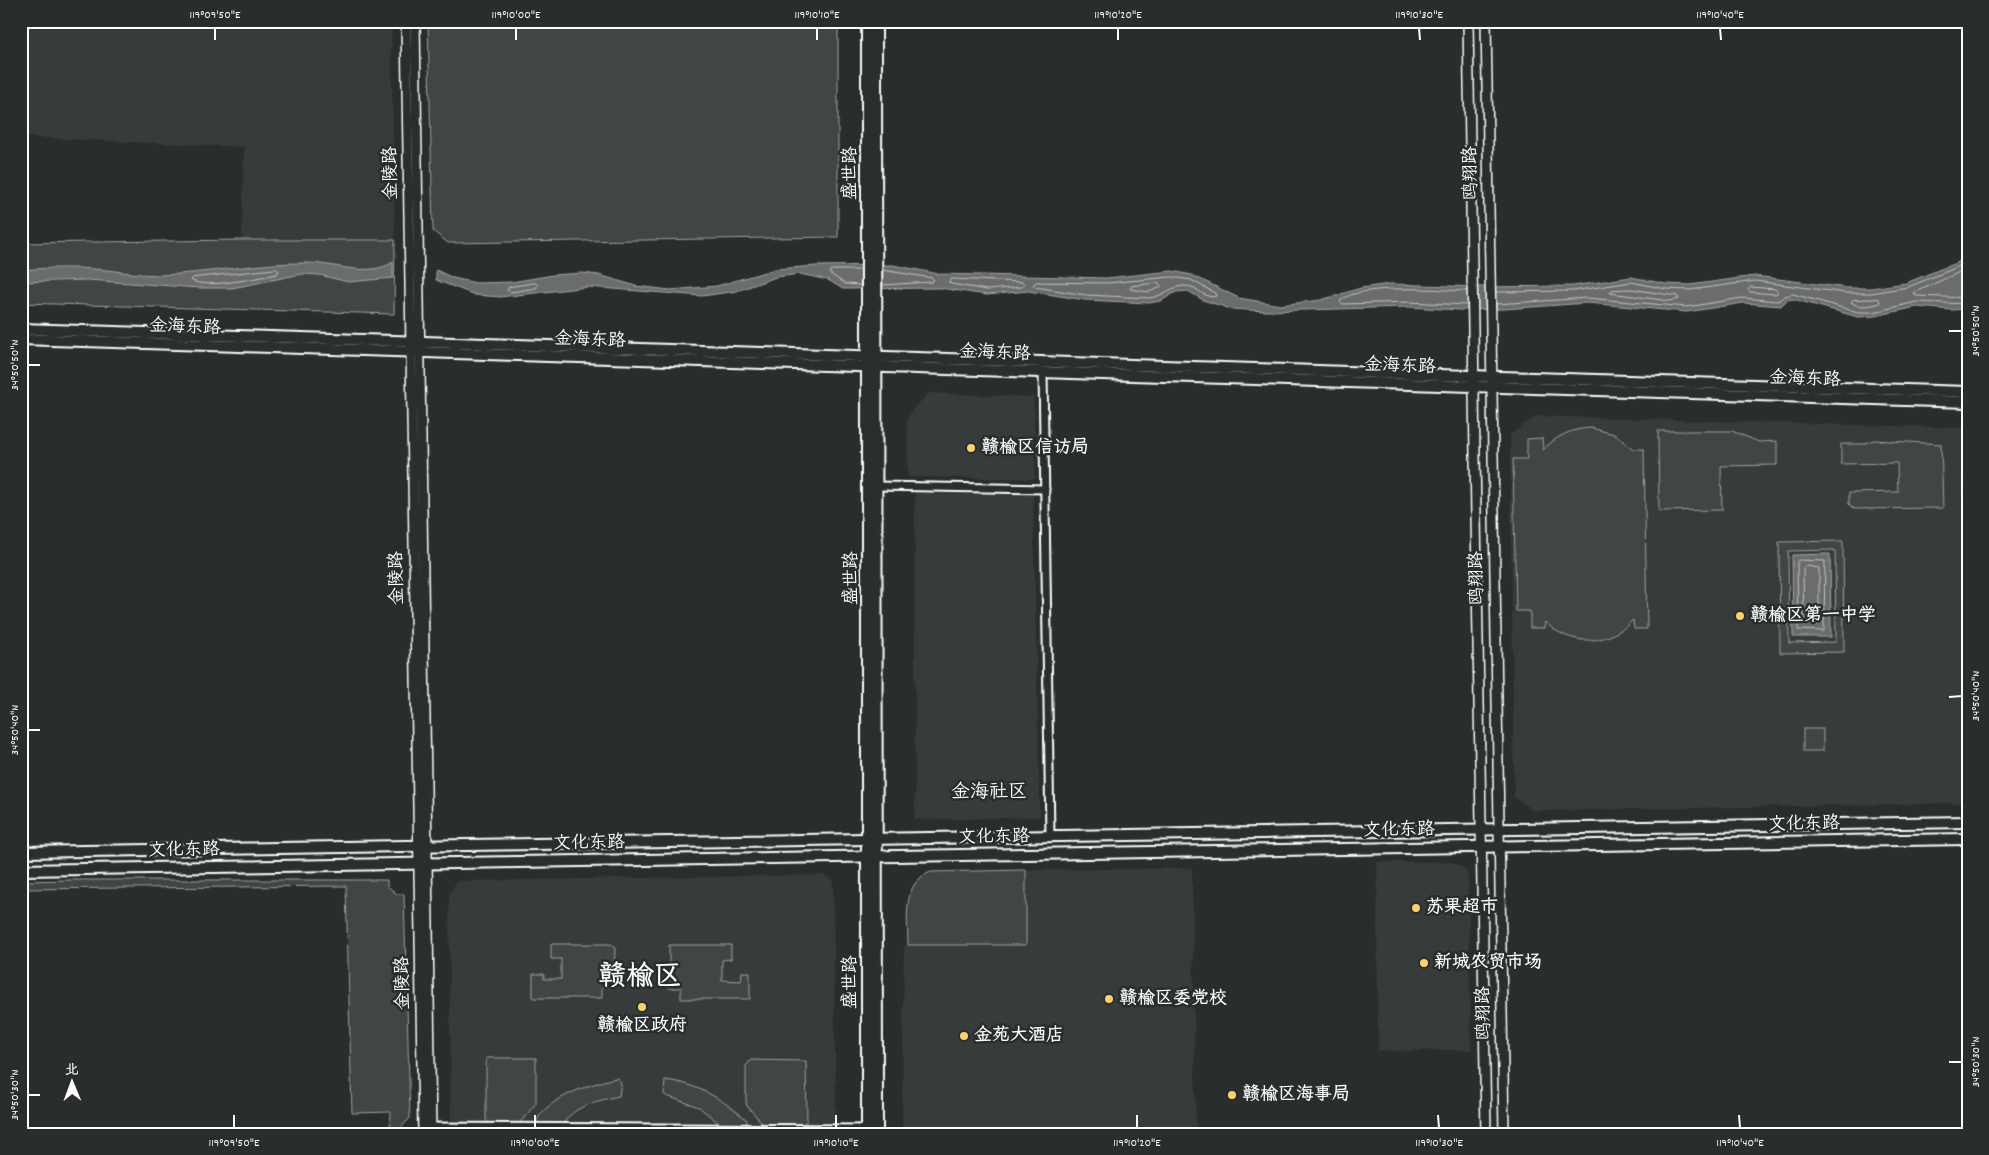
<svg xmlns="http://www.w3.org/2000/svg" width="1989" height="1155" viewBox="0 0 1989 1155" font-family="Dekko,'LXGW WenKai TC',sans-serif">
<rect width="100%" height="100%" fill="#2a2d2e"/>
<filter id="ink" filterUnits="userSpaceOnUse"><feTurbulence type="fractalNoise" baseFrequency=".02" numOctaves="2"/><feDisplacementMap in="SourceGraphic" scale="10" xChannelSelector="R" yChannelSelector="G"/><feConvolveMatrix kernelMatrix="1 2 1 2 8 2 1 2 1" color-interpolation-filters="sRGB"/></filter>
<g filter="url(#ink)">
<!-- built -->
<g fill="#373a3b">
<polygon points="21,21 391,21 395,240 242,240 244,147 21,137"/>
<polygon points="929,393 1034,397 1035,479 908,477 907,420 913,409"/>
<polygon points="1536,416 1968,428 1968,803 1534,811 1514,797 1510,435"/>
<polygon points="915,493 1033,495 1040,817 915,820"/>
<polygon points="1377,862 1451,862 1464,868 1468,876 1471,1050 1378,1051"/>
<polygon points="1192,868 1196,1134 910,1134 907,1127 902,1127 904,945 1026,944 1026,870"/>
<polygon points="823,875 833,880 836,1123 451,1123 449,894 457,881"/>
</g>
<!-- green -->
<g fill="#414445" stroke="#a0a2a2" fill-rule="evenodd">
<polygon points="428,21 838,21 838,237 448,243 433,231"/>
<polygon points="242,240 395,240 394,314 21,303 21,243"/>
<path d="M1591,428L1614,434L1633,449H1644L1647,629H1634L1633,620C1608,646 1571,647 1545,622L1544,628H1530V611H1516L1513,459H1527V439L1542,438L1543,450C1556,436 1571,429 1591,428Z"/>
<polygon points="1658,431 1732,431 1759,442 1777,441 1777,465 1721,466 1722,510 1659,511"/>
<polygon points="1874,440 1941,444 1943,508 1854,509 1849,504 1849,493 1898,492 1897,463 1841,464 1841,444 1862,444"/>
<polygon points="1964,474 1968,474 1968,589 1965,589"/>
<path d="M1843,541L1844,652L1780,653L1779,542ZM1835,550L1836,642L1789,643L1788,551Z"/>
<rect x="1803" y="729" width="20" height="22"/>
<path d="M1026,870V945H908C908,919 901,882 931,872Z"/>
<polygon points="71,880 387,880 387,886 397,894 404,894 410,1118 398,1131 390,1130 391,1112 352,1113 346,886 21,889 21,881"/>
<polygon points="551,944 611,944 615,947 614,984 611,987 602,987 602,998 533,998 533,974 544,974 544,979 561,979 561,959 551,959"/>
<polygon points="669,945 731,945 731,959 722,960 722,980 741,981 742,972 750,972 750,999 681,999 681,988 669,988"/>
<polygon points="486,1058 536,1058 536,1103 519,1124 489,1123 486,1120"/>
<polygon points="751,1060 806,1061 807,1121 803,1124 763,1124 747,1106 746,1102 746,1066"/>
<path d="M617,1078L621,1082L619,1096C600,1100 573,1106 563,1124H539L537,1121C543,1100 597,1081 617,1078Z"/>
<path d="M665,1080C698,1084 722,1099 747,1120L746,1124H720L699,1107L666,1096L664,1094Z"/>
</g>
<!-- water -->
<g fill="#6a6c6d" stroke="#a6a7a7">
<polygon points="1968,254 1968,309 1952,310 1917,307 1875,316 1858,317 1793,299 1787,300 1781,306 1743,303 1687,312 1587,303 1504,309 1460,310 1409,307 1266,311 1231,309 1203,300 1188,291 1176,292 1161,301 1149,303 1085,300 1028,291 987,295 940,288 843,289 828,280 800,274 776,277 737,291 702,296 588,287 500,297 475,295 436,280 436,270 453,278 476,283 512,282 553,275 582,273 599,275 636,286 670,290 717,286 775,269 816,266 893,265 939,274 1107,278 1172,271 1192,275 1239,298 1280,305 1321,300 1361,288 1390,284 1481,287 1573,286 1631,277 1666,284 1690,285 1755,276 1847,288 1871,288 1906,283 1958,262"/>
<path d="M393,262V278L348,282L320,275L302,274L232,288H199L88,280L21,282V270C45,268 70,267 94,269C115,270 137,275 158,275C208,274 257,262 307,263C335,263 368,278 393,262Z"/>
<polygon points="1830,554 1831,637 1793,637 1792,555"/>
</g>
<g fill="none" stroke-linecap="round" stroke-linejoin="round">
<!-- shore -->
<g stroke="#c3c4c5" stroke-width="1">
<polyline points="1968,268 1914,293 1916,296 1968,298"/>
<path d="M276,269L279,271L277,274C261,277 203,290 191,280L193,278Z"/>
<polyline points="861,270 831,270 829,273 845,284 861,285"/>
<polyline points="882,270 932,278 934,280 931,282 882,285"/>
<path d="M1172,277L1191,280L1215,293L1216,296C1206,300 1198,287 1187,286C1172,285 1163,297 1149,298L1086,295L1035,287L1033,285L1036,282L1107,283Z"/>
<polygon points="952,279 1022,282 1024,284 1022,287 987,290 951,284 949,282"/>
<polygon points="535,283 538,285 536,288 511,292 507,290 509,287"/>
<polygon points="1159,283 1161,287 1149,292 1130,289 1132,286"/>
<polygon points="1751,287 1775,289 1778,292 1775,294 1750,292 1748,290"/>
<polygon points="1631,289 1677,296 1679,299 1670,301 1610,293 1612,290"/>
<path d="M1467,291C1440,290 1358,283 1340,301L1342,304L1409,302L1467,305"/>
<polyline points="1496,292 1573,291 1631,282 1666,289 1690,290 1755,281 1846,293 1871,293 1908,287 1960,266 1968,260"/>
<path d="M1879,299L1880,303C1871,306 1858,308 1851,302L1853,300Z"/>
<polyline points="1496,304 1587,298 1687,307 1742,298 1778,301 1785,296 1793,294 1858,312 1874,312 1916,302 1968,304"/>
<polygon points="1799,560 1825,561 1824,631 1798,630 1797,562"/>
<polygon points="1806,566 1819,568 1819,623 1817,625 1804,624 1803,569"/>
</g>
<!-- minor casing -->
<g stroke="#fff" stroke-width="11">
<g id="minor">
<polyline points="1043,372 1050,836"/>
<polyline points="877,486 1045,489"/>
<polyline points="427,1127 871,1129"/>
</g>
</g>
<!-- tertiary casing -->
<g stroke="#fff" stroke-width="12">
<g id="tertiary">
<polyline points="406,21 423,1134"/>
<polyline points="415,21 431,1134"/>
<polyline points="1468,21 1486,1134"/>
<polyline points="1486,21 1504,1134"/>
</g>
</g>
<!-- secondary casing -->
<g stroke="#fff" stroke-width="14">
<g id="secondary">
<polyline points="867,21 867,1134"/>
<polyline points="876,21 877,1134"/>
<polyline points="21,329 1968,392"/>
<polyline points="21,339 1968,402"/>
<polyline points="21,852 1968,822"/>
<polyline points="21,870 1968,839"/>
</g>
</g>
<!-- minor -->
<use href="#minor" stroke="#2a2d2e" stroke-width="7"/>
<!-- tertiary -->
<use href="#tertiary" stroke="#2a2d2e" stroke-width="9"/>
<!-- secondary -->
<use href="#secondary" stroke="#2a2d2e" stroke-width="10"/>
</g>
</g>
<!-- ticks -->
<path fill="none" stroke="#fff" stroke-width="2" d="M215,28V40M516,28V40M817,28V40M1118,28V40M1419,28L1420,40M1720,28L1721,40M1949,331H1962M28,365H40M1949,697L1962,696M28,730H40M1949,1062H1962M28,1095H40M234,1115V1128M535,1115V1128M836,1115V1128M1137,1115V1128M1438,1115L1439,1128M1739,1115L1740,1128"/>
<!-- markers -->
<g fill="#ffd166" stroke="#2a2d2e" stroke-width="2">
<circle cx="971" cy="448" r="5"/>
<circle cx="1740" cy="616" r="5"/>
<circle cx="1416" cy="908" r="5"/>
<circle cx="1424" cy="963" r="5"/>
<circle cx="1109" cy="999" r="5"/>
<circle cx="642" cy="1007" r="5"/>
<circle cx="964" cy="1036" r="5"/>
<circle cx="1232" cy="1095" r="5"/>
</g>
<g text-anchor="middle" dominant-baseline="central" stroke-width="5" stroke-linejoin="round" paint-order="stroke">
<!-- street labels -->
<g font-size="18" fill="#fff" stroke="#2a2d2e">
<text transform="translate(392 173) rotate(-91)">金陵路</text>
<text transform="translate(851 173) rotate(-90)">盛世路</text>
<text transform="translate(1472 173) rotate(-91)">鸥翔路</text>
<text transform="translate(185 328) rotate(2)">金海东路</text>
<text transform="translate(590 341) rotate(2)">金海东路</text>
<text transform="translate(995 354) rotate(2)">金海东路</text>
<text transform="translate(1400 367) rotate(2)">金海东路</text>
<text transform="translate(1805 380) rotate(2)">金海东路</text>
<text transform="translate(398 578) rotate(-91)">金陵路</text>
<text transform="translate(852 578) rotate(-90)">盛世路</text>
<text transform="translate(1478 578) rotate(-91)">鸥翔路</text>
<text transform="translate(1804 825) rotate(-1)">文化东路</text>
<text transform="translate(1399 831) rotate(-1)">文化东路</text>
<text transform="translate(994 838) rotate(-1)">文化东路</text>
<text transform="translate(589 844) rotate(-1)">文化东路</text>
<text transform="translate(184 851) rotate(-1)">文化东路</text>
<text transform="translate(851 982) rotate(-90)">盛世路</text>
<text transform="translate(404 983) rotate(-91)">金陵路</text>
<text transform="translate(1485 1013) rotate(-91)">鸥翔路</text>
</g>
<!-- poi labels -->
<g font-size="18" font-weight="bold" fill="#fff" stroke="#2a2d2e" text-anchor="start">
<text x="981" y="448">赣榆区信访局</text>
<text x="1750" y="616">赣榆区第一中学</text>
<text x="1426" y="908">苏果超市</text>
<text x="1434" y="963">新城农贸市场</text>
<text x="1119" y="999">赣榆区委党校</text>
<text x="642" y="1026" text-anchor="middle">赣榆区政府</text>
<text x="974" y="1036">金苑大酒店</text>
<text x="1242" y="1095">赣榆区海事局</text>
</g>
<!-- neighbourhood labels -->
<g font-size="19" fill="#fff" stroke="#2a2d2e">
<text x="989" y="793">金海社区</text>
</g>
<!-- town labels -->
<g font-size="28" font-weight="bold" fill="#fff" stroke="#2a2d2e">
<text x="640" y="979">赣榆区</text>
</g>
</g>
<!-- margin -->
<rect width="1989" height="1155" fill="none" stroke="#2a2d2e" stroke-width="55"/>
<!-- north arrow -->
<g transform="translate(72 1082) rotate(359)" stroke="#2a2d2e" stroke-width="4" paint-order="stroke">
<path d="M0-4L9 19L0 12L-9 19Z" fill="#ffffff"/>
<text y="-8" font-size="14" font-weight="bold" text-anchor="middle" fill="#ffffff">北</text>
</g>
<rect x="28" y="28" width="1934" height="1100" fill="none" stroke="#fff" stroke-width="2"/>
<g font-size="12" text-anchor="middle" fill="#fff">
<text x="215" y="18">119°09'50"E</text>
<text x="516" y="18">119°10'00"E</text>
<text x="817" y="18">119°10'10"E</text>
<text x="1118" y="18">119°10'20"E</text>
<text x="1419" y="18">119°10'30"E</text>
<text x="1720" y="18">119°10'40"E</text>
<text transform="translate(1975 331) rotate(-90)" y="4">34°50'50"N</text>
<text transform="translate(14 365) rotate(-90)" y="4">34°50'50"N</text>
<text transform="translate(1975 696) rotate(-90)" y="4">34°50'40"N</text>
<text transform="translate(14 730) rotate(-90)" y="4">34°50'40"N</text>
<text transform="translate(1975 1062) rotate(-90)" y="4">34°50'30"N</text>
<text transform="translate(14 1095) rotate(-90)" y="4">34°50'30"N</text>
<text x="234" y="1146">119°09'50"E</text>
<text x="535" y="1146">119°10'00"E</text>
<text x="836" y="1146">119°10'10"E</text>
<text x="1137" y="1146">119°10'20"E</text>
<text x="1439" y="1146">119°10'30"E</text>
<text x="1740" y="1146">119°10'40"E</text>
</g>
</svg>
